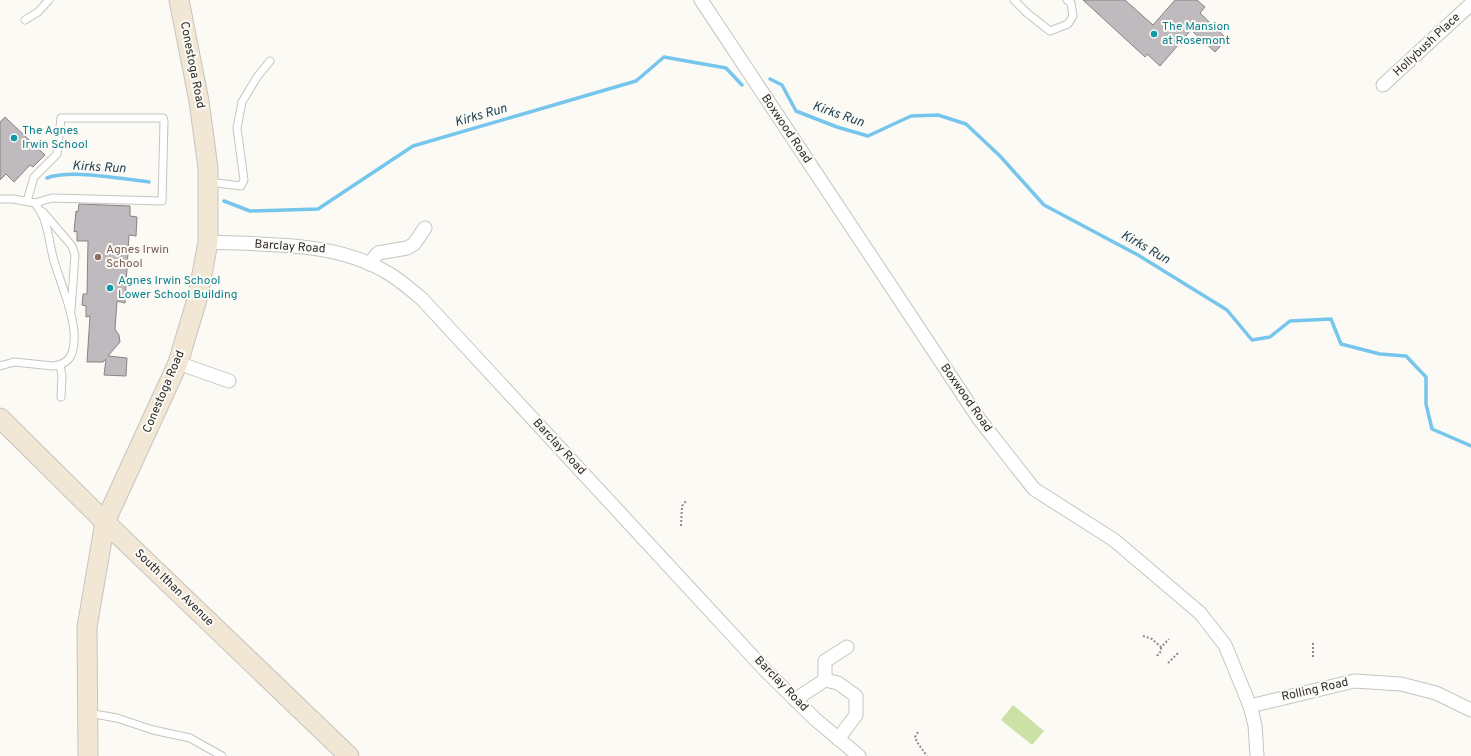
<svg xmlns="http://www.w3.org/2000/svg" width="1471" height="756" viewBox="0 0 1471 756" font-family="Overpass,sans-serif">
<rect width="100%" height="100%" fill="#fcfaf5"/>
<!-- green -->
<polygon fill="#cbe1a6" points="1013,705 1044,731 1032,745 1001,720"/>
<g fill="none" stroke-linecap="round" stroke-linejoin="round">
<!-- stream -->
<g stroke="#76c5ed" stroke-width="3.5">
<polyline points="770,79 782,85 796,111 837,127 868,136 911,116 938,115 966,124 1000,156 1044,205 1138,255 1227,310 1252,340 1270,337 1290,321 1331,319 1341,344 1380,354 1406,356 1426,377 1426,404 1432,429 1471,446"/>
<path d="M47,178C71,169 123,179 149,182"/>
<polyline points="224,201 250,211 318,209 413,146 636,81 664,57 726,68 742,85"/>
</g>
</g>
<!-- building -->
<g fill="#bfbabd" stroke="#878385">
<polygon points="1083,0 1125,0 1153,25 1175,0 1197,0 1205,7 1200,13 1227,39 1215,52 1191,30 1160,66 1147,54 1145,57"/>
<polygon points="5,117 45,155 33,167 30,165 14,182 6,174 0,180 0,122"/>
<polygon points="79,204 130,206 130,216 137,217 136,236 129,235 125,303 117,301 115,329 119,335 120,342 108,356 127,358 126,376 104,375 106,359 103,362 87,362 90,316 86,317 86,306 82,305 83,294 87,294 88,241 77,241 77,231 74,232 76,211 78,212"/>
</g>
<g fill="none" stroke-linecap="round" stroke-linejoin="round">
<!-- lane casing -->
<g stroke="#c6c4c0" stroke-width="9">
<g id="lane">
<polyline points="1014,0 1027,13 1050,31 1068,24 1073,16 1071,3 1067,0"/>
<polyline points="25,20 38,12 49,0"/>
<polyline points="209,182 241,186 244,180 237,128 242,102 257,77 270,61"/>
<polyline points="0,199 13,199 35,203 52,198 162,201 164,121 163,118 61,118 57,154 34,177 27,201"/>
<polyline points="43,212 72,246 75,255 71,310"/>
<polyline points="60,365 62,376 61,397"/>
<path d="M0,366L14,362L53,366C62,365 69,362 72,353C81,328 61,285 54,261C50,247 49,232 44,219C42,213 38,208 35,203"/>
<polyline points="88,713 117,718 153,730 190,738 222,756"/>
</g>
</g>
<!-- street casing -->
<g stroke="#c6c4c0" stroke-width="15">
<g id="street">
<polyline points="701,0 979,419 1034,489 1114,540 1200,613 1225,645 1250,706 1255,725 1257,756"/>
<polyline points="1383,85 1471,4"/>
<path d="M208,242C267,245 335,241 388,273C400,280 411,290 422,299L765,670L815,719L859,756"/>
<polyline points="369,264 378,253 407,248 414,244 425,228"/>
<polyline points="178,363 229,381"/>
<polyline points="825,680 825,661 847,647"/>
<polyline points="796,701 802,695 825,680 838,683 856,696 856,715 838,739"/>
<polyline points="1250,706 1354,681 1401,684 1436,693 1471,710"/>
</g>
</g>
<!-- secondary casing -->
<g stroke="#c6c4c0" stroke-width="21">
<g id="secondary">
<polyline points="0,418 105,522 349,756"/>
<polyline points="88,756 87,627 105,522 178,363 198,296 208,242 208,168 199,101 179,0"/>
</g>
</g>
<!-- path -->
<g stroke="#8d8b88" stroke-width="2" stroke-dasharray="2 2" stroke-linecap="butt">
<polyline points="681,526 682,506 686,501"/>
<polyline points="1143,636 1152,639 1161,647 1169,639"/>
<polyline points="1157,656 1161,651 1161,647"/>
<polyline points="1313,657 1313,643"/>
<polyline points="1168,663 1179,652"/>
<polyline points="918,732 915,737 917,742 927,756"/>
</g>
<!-- lane -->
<use href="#lane" stroke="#fff" stroke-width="7"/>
<!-- street -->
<use href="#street" stroke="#fff" stroke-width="13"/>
<!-- secondary -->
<use href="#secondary" stroke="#f2e7d4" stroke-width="19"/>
</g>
<!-- markers -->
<g fill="#0f9aa8" stroke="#fcfaf5" stroke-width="1.5">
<circle cx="1154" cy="34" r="4"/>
<circle cx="14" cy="138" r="4"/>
<circle cx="110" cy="288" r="4"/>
</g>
<circle fill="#8d6e63" stroke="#fcfaf5" stroke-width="1.5" cx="98" cy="257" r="4"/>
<g text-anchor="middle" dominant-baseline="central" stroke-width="4" stroke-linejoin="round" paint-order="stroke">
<!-- culture labels -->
<g font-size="12" fill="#0d838f" stroke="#fcfaf5" text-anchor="start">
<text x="1162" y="27">The Mansion<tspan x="1162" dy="14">at Rosemont</tspan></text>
<text x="22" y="131">The Agnes<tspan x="22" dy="14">Irwin School</tspan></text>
<text x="118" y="281">Agnes Irwin School<tspan x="118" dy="14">Lower School Building</tspan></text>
</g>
<!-- street labels -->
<g font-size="12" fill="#2d2c2a" stroke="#fcfaf5">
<text transform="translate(1427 45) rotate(-43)">Hollybush Place</text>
<text transform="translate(192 65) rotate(79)">Conestoga Road</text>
<text transform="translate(786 129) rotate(56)">Boxwood Road</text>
<text transform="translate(290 247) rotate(4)">Barclay Road</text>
<text transform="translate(164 392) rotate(-67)">Conestoga Road</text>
<text transform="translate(966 398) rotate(55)">Boxwood Road</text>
<text transform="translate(559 447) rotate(47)">Barclay Road</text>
<text transform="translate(174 588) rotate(44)">South Ithan Avenue</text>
<text transform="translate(781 684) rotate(46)">Barclay Road</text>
<text transform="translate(1315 690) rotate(-13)">Rolling Road</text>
</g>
<!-- education labels -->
<g font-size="12" fill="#785e54" stroke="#fcfaf5" text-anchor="start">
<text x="106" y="250">Agnes Irwin<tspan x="106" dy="14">School</tspan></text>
</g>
<!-- water labels -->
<g font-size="13" font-style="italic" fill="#1e4253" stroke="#fcfaf5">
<text transform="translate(838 115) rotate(19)">Kirks Run</text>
<text transform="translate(481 116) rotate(-16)">Kirks Run</text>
<text transform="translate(99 168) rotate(3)">Kirks Run</text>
<text transform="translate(1145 248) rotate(30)">Kirks Run</text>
</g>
</g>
</svg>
